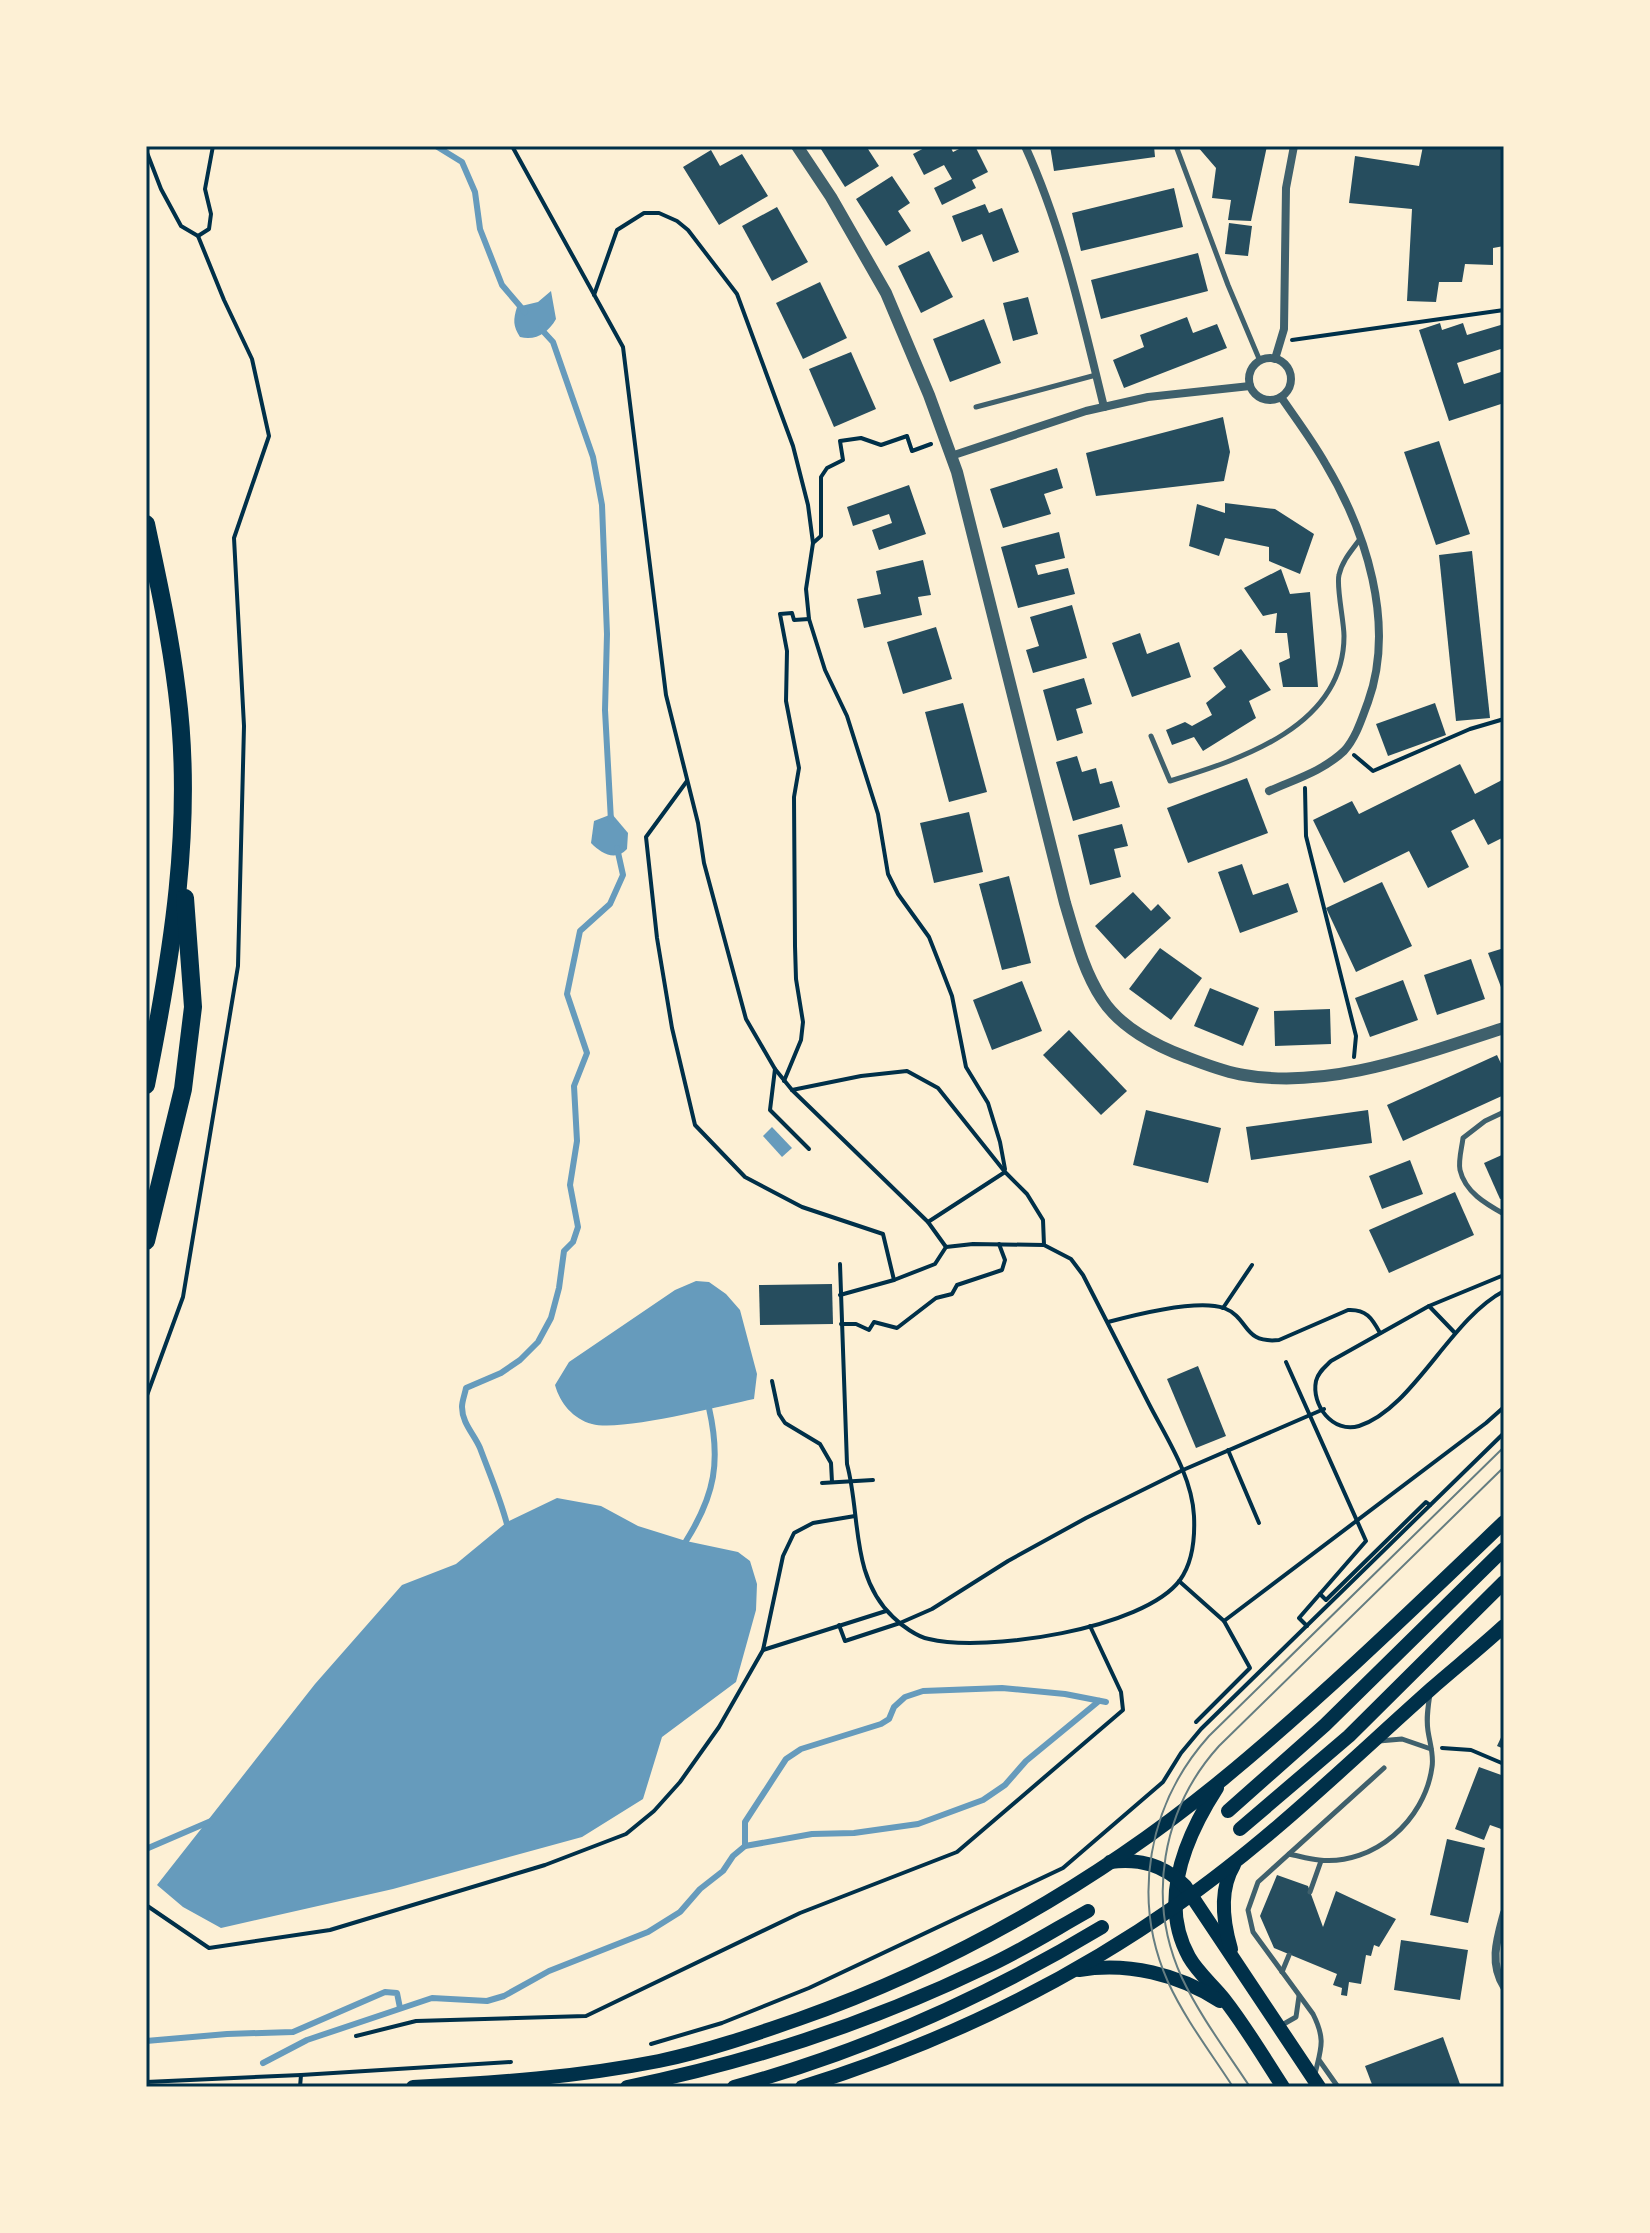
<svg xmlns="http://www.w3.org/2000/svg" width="1650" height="2233" viewBox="0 0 1650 2233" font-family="'Source Sans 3',sans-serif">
<rect width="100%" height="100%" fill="#fdf0d5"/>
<!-- water -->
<g fill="#669bbc">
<path d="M551,291L556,319C548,333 536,341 520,337C513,326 513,320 517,307L538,302Z"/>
<path d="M612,814L628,833L627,849C615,862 601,853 591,843L594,821Z"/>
<polygon points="772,1127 792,1148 782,1157 763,1136"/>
<path d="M696,1281L709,1282L726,1294L740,1310L757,1374L754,1399C720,1406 621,1432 592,1424C573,1419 560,1403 555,1385L569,1362L675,1290Z"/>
<polygon points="557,1498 601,1506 638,1526 686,1541 738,1552 750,1561 757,1584 756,1610 736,1682 662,1737 643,1799 582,1837 393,1889 221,1928 183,1907 157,1885 315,1684 402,1585 456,1564 507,1522"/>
</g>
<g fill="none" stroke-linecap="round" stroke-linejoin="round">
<!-- stream -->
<g stroke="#669bbc" stroke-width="6">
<polyline points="436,146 462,162 475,192 480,229 502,285 525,312"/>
<polyline points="541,329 553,342 593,457 602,505 607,634 605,710 611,821"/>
<path d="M508,1528C501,1500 490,1475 480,1448C474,1434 462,1423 462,1407C462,1401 465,1394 466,1388L501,1373L520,1360L538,1342L551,1318L559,1288L564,1251L573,1242L578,1227L570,1185L577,1141L574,1086L587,1053L567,994L580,931L610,904L623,875L617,848"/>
<path d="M686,1541C715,1495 721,1461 709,1408"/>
<polyline points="745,1846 812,1834 854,1833 918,1824 983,1800 1005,1785 1026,1761 1099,1701"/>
<polyline points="146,1849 211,1821"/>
<polyline points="146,2041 227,2034 293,2032 385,1992 397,1993 400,2008"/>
<polyline points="263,2063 307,2040 432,1998 487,2001 504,1996 549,1971 648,1932 680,1912 700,1889 723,1871 733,1856 745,1846 745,1822 786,1759 801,1749 881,1724 889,1719 894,1707 905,1697 923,1691 1002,1688 1065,1694 1106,1702"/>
</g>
</g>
<!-- building -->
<g fill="#264d5e">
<polygon points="819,146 866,146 879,166 845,187"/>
<polygon points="928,146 950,146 953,152 965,146 975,146 988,172 972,180 976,188 942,205 934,188 952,179 944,165 924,175 913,154"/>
<polygon points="1050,146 1154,146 1155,157 1054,171"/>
<polygon points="1197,146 1267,146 1251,221 1228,220 1231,200 1212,198 1216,168"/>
<polygon points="1423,146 1504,146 1504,246 1493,248 1493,265 1465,264 1462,282 1439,282 1436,302 1407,301 1412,209 1349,203 1355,156 1419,166"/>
<polygon points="711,150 720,166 742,154 768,196 719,225 683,167"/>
<polygon points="892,176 910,203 898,211 911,231 886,246 856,199"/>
<polygon points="1174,188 1183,227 1081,251 1072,213"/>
<polygon points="985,204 989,213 1002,208 1019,252 993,262 982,234 962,242 952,216"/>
<polygon points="777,207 808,262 772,281 742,226"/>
<polygon points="1229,223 1252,226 1248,256 1225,254"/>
<polygon points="929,251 953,297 921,313 898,266"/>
<polygon points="1198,253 1208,291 1101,319 1091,280"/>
<polygon points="820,282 847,338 803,359 776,303"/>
<polygon points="1028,297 1038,334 1013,341 1003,303"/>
<polygon points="1187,317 1193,333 1217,324 1227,348 1124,388 1113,360 1144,347 1140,335"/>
<polygon points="984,319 1001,363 950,382 933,339"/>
<polygon points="1440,323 1442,330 1463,323 1467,335 1504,324 1504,348 1457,363 1464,384 1504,371 1504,403 1449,421 1419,330"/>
<polygon points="851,352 876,409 834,427 809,369"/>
<polygon points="1223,417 1230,452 1224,481 1096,496 1086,453"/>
<polygon points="1439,441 1470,534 1436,545 1404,452"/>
<polygon points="1057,468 1063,488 1044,494 1051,514 1003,528 990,489"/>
<polygon points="909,485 926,534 879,550 872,530 892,523 889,514 853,526 847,507"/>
<polygon points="1225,503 1275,509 1314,534 1300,574 1269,561 1269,547 1225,538 1219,556 1189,546 1197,504 1225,513"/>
<polygon points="1059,532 1065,558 1035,565 1038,575 1068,568 1075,594 1018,608 1001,547"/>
<polygon points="1472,551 1490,718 1456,721 1439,555"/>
<polygon points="923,560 931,595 918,597 922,615 864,628 857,599 881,594 876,571"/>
<polygon points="1281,569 1290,594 1310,592 1318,687 1283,687 1279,663 1290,658 1287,633 1275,633 1277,613 1263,616 1244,588"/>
<polygon points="1072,605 1087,658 1033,673 1026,650 1039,646 1030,617"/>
<polygon points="936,627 952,679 903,694 887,642"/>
<polygon points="1140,633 1147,654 1179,642 1191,677 1132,697 1112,643"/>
<polygon points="1241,649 1271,690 1249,701 1256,718 1203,751 1194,737 1172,745 1166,730 1185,722 1192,726 1212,715 1206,703 1226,687 1213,668"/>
<polygon points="1084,678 1092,704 1076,709 1083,733 1057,741 1043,690"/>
<polygon points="963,703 987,792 949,802 925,712"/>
<polygon points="1435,703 1446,735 1388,756 1376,724"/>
<polygon points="1077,756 1082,772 1096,768 1100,784 1112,781 1120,807 1073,821 1056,762"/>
<polygon points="1460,764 1475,794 1504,779 1504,837 1488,845 1474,819 1451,831 1469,867 1428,888 1409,851 1344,883 1313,820 1352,801 1359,814"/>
<polygon points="1247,778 1268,833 1188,863 1167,808"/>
<polygon points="969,812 983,872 934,883 920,823"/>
<polygon points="1122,824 1128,846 1114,849 1121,877 1090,885 1078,835"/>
<polygon points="1242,864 1253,895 1288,883 1298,912 1240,933 1218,872"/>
<polygon points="1009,876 1031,963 1002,970 979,884"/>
<polygon points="1382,882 1412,946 1356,972 1326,908"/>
<polygon points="1133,892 1151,911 1158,904 1171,918 1125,959 1095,926"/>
<polygon points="1160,948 1202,978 1171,1020 1129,989"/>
<polygon points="1504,948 1504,995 1488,953"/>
<polygon points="1471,959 1485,999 1437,1015 1424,975"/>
<polygon points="1403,980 1418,1020 1370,1037 1355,998"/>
<polygon points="1022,981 1042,1031 992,1050 973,1000"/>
<polygon points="1210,988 1259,1008 1243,1046 1194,1026"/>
<polygon points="1330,1009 1331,1044 1275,1046 1274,1011"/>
<polygon points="1069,1030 1127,1091 1101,1115 1043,1055"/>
<polygon points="1497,1055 1504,1070 1504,1095 1403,1141 1387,1105"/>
<polygon points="1146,1110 1221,1128 1208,1183 1133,1165"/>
<polygon points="1368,1110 1372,1143 1251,1160 1246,1127"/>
<polygon points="1504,1154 1504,1198 1500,1199 1484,1163"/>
<polygon points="1410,1160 1423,1194 1382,1209 1369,1176"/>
<polygon points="1455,1192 1474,1235 1389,1273 1369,1230"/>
<polygon points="832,1284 833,1324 760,1325 759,1285"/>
<polygon points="1198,1366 1226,1436 1196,1448 1167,1379"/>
<polygon points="1504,1731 1504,1749 1497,1746"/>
<polygon points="1479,1767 1504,1776 1504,1830 1490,1825 1484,1840 1455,1829"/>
<polygon points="1447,1839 1485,1848 1468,1923 1430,1915"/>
<polygon points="1277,1875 1308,1886 1323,1927 1336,1891 1396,1919 1379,1947 1374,1945 1371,1956 1366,1955 1361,1984 1349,1982 1347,1996 1341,1995 1342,1988 1333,1985 1337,1974 1274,1948 1260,1916"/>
<polygon points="1401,1940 1468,1950 1460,2000 1394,1990"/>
<polygon points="1443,2037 1461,2087 1373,2087 1365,2066"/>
</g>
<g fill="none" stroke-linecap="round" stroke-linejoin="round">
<!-- path -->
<g stroke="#003049" stroke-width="4">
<polyline points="512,146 623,347 666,695 698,823 704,863 746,1019 775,1069 792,1090 928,1222 946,1247 973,1244 1044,1245"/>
<polyline points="146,150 161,189 181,226 198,236 224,300 252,359 269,436 234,538 244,726 238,966 183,1297 146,1398"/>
<polyline points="198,236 209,229 211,214 205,189 213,146"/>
<polyline points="594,295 617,230 644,213 659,213 677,221 688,230 737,294 793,446 808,505 813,543 806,589 809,619 825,670 847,716 878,814 888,874 898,894 929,937 940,965 952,996 966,1067 988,1103 1000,1142 1005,1169"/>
<polyline points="1292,340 1504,310"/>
<polyline points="813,543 821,536 821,477 827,468 843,460 840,441 861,438 881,445 907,436 912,451 931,444"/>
<polyline points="1354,755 1373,771 1470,729 1504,719"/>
<polyline points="687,781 646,837 657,938 672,1028 695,1125 745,1177 802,1207 883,1234 894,1280"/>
<polyline points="1305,788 1306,836 1356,1036 1354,1057"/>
<polyline points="775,1069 770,1110 809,1149"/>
<polyline points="784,1081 801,1040 803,1022 796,979 795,946 794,797 799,768 786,701 787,651 780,614 792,613 794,620 809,619"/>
<path d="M792,1090L861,1076L907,1071L938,1088L1005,1172L1027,1194L1043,1220L1044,1245L1071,1259L1083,1275C1105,1318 1127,1361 1149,1404C1167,1439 1192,1476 1194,1516C1195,1537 1193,1562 1180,1580C1144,1629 985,1653 929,1639C917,1637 901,1625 893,1617C850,1576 861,1516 847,1464L840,1264"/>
<polyline points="928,1222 1005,1172"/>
<path d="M1504,1275L1429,1306L1331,1361C1325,1367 1318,1372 1316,1381C1311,1405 1333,1434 1359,1426C1413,1409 1450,1319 1504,1291"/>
<polyline points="840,1295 894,1280 935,1264 946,1247"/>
<polyline points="1429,1306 1455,1333"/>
<polyline points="1223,1308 1252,1265"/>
<path d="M1108,1322C1134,1315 1198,1299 1224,1308C1250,1318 1242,1344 1279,1340L1348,1310C1366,1309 1372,1318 1380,1333"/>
<polyline points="841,1324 856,1324 869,1330 874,1322 897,1328 936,1298 952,1294 957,1285 1002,1270 1005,1260 999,1244"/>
<polyline points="1286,1362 1366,1541 1299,1618 1307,1626"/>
<polyline points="772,1381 779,1414 785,1423 820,1444 831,1463 832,1482"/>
<polyline points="1228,1450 1259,1523"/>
<polyline points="822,1483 873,1480"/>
<polyline points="1179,1581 1224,1621 1250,1668 1196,1722"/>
<polyline points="1320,1594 1326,1600 1426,1502 1430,1505"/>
<polyline points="1224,1621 1486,1423 1504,1407"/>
<polyline points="839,1625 845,1641 900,1623 932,1609 1008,1561 1086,1518 1183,1470 1324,1409"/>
<polyline points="763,1650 886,1611"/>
<polyline points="1442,1748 1471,1750 1504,1764"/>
<polyline points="146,1905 209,1948 330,1930 545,1865 626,1834 654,1811 680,1782 719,1727 763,1650 783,1556 794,1533 813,1523 855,1516"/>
<polyline points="356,2036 416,2021 586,2016 800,1913 957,1852 1123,1710 1121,1692 1090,1626"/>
<polyline points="651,2044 722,2023 809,1988 1063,1868 1163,1782 1181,1753 1201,1729 1504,1433"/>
<polyline points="146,2082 301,2075 511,2062"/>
<polyline points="300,2087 301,2075"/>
</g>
<!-- service -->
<g stroke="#3f606c" stroke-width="5">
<polyline points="1176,146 1228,285 1260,361"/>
<polyline points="976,407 1096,375"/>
<path d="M1151,736L1170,781C1242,759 1344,726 1344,636C1344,621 1336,586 1339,575C1342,561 1352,550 1360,539"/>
<path d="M1504,1112L1485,1121L1463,1138C1462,1147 1458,1161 1460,1170C1465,1192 1486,1204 1504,1214"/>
<polyline points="1379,1741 1402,1739 1431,1749"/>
<path d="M1289,1854C1299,1856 1309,1859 1319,1860C1374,1866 1425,1820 1432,1767C1434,1755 1430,1744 1428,1731C1426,1718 1428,1707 1430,1694"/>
<polyline points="1310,1892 1321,1861"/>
<polyline points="1282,1972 1289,1955"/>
<polyline points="1282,2025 1296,2017 1299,1996"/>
<polyline points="1319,2060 1338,2087"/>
<path d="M1315,2074C1321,2048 1326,2040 1313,2014L1253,1932L1248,1910L1258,1882L1384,1768"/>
</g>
<!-- minor -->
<g stroke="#3f606c" stroke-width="8">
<path d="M1025,146C1063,229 1082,318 1104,407"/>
<circle cx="1270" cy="379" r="21"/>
<polyline points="1275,359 1284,329 1286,188 1294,146"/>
<polyline points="951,456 1086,411 1148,397 1250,386"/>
<path d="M1269,791C1296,779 1323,771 1344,751C1356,738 1362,718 1368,702C1396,624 1366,531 1325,463C1312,440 1296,419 1281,397"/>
<path d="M1504,1913C1497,1939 1489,1963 1504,1987"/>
</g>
<!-- tertiary -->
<path stroke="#3f606c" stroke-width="12" d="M797,146L831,197L886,293L929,395L957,472L1065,903C1075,936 1083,970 1102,999C1120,1027 1156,1046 1186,1057C1205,1064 1224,1072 1244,1075C1331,1090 1422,1054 1504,1028"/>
<!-- secondary -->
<g stroke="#003049" stroke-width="14">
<path d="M1217,1788C1186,1836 1158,1901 1189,1957C1198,1973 1213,1985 1224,1999C1246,2027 1264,2058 1283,2087"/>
<polyline points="1228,1811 1325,1725 1504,1549"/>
<polyline points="1240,1829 1349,1736 1504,1582"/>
<path d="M1110,1862C1140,1858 1164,1865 1185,1886L1319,2087"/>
<path d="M1231,1949C1223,1922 1219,1890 1234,1865"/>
<path d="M1079,1970C1128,1962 1178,1974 1220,2001"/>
<path d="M413,2087C496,2083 578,2077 659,2061C707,2051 753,2035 799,2019C952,1965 1097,1882 1223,1779C1321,1698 1412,1610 1504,1522"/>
<path d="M627,2087C750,2062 872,2022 986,1967C1021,1951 1054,1930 1088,1911"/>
<path d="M734,2087C865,2051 986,1997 1102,1927"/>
<path d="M802,2087C934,2046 1063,1985 1177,1905C1268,1842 1348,1763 1431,1689C1455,1668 1480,1648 1504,1626"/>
</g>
<!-- motorway -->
<g stroke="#003049" stroke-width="18">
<path d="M146,524C158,580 170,635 177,692C194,824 172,955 146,1085"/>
<polyline points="146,1241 183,1089 193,1007 185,898"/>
</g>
<!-- tram -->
<g stroke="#657d81" stroke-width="2">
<path d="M1233,2087C1211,2053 1185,2019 1168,1982C1131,1899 1148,1804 1209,1736L1504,1447"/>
<path d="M1250,2087C1227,2052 1200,2016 1182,1978C1146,1900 1162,1809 1219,1746L1504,1467"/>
</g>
</g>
<!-- border -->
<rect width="1650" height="2233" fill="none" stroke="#fdf0d5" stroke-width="296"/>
<rect x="148" y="148" width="1354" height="1937" fill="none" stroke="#003049" stroke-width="3"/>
</svg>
